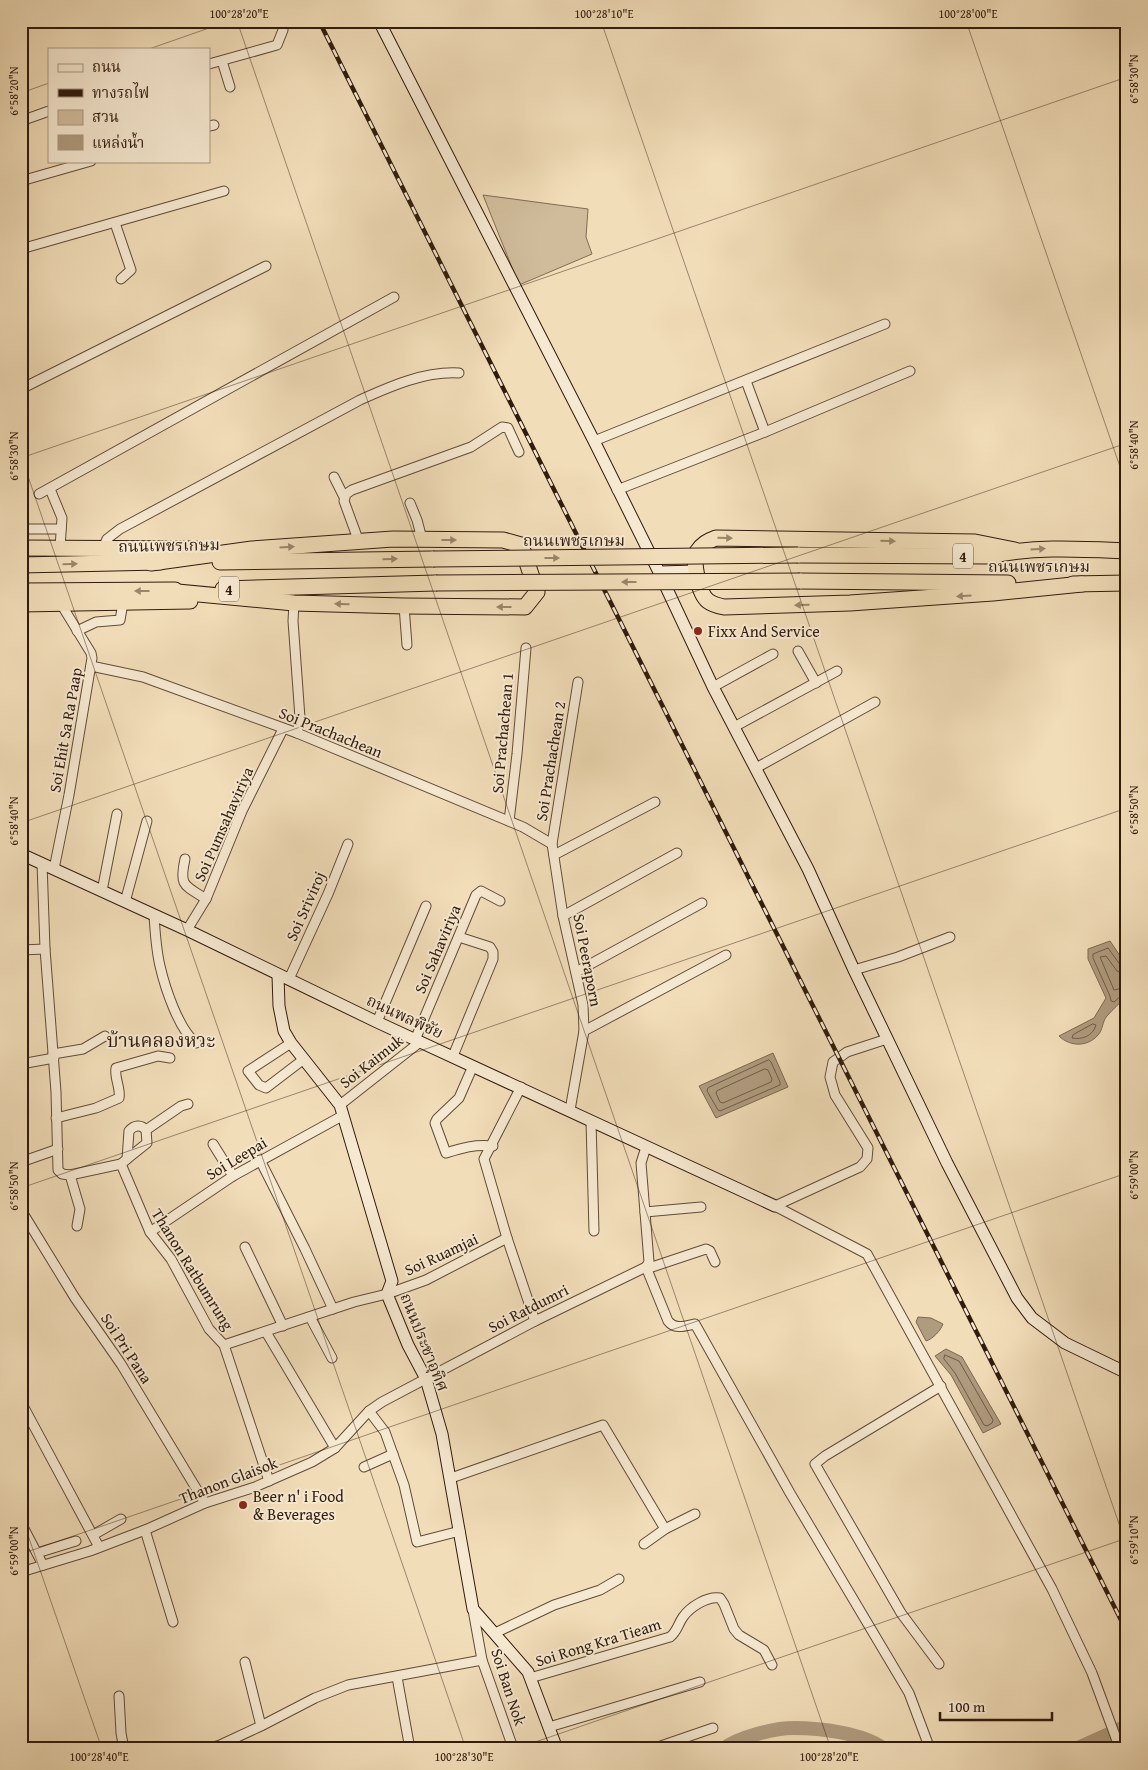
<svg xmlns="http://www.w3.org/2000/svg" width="1148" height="1770" viewBox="0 0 1148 1770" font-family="'Gentium Book Plus','Noto Serif Thai',serif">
<rect width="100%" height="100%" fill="#f1ddb8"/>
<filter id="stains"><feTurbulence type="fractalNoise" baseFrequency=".004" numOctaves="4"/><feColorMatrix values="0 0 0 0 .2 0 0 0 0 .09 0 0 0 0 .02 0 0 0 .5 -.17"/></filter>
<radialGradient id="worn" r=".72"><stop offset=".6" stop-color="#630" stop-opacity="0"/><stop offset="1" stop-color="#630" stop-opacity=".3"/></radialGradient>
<!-- green -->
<polygon fill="#d0bc9b" stroke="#806c54" points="483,195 588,209 586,237 592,254 519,285"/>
<!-- water -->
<g fill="#af9b7e" stroke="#7c6851">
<path d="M1110,941L1127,966V996C1120,1003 1113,1009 1107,1016C1102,1022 1103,1030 1098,1035C1088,1047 1070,1047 1059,1036L1094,1018L1106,998L1088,959V949Z"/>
<polygon points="773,1053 788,1087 716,1118 699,1086"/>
<path d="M918,1317L931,1318L943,1324C941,1330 933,1339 926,1341L916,1322Z"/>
<polygon points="946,1349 962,1357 1001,1424 983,1433 951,1375 935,1356"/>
</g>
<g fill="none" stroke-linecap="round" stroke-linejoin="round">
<!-- shore -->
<g stroke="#705b46" stroke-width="1">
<polyline points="1127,968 1121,966 1108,948 1093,954 1093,958 1110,996 1111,1001 1114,1002 1122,995 1127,993"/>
<polyline points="1127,974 1117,971 1106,956 1100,957 1114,990 1127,987"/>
<path d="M1093,1024L1096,1025C1093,1036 1082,1040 1072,1038L1073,1035Z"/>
<polygon points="769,1060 771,1062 780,1082 780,1085 720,1111 718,1110 707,1091 708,1088"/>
<polygon points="765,1069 768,1070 772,1079 771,1082 723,1103 720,1102 716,1093 717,1091"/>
<polygon points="945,1355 959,1361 993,1420 992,1423 987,1426 984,1425 955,1373 944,1359"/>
</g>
<!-- river -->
<g stroke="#af9b7e" stroke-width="14">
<path d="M723,1749C739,1737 774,1728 794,1728C819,1728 864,1733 884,1749"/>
<polyline points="1076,1749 1127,1726"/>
</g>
<!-- street casing -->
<g stroke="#604c38" stroke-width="11">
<g id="street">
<polyline points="222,61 230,87"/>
<polyline points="209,64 277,45 283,30 283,21"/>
<polyline points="21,121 49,111"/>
<polyline points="209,126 214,125"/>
<polyline points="21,181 91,161"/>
<polyline points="115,223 131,270 121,279"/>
<polyline points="21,249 224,191"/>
<polyline points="746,381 765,432"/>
<polyline points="21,389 266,266"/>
<polyline points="594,441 885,324"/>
<polyline points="334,477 344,497"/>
<polyline points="50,489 62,518 60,548"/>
<polyline points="617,490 765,432 910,371"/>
<polyline points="39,494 394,297"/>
<polyline points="410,503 417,520 422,539"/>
<polyline points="21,529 61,529"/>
<polyline points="359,542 344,501 346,494 352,490 471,447 502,427 508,428 519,452"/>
<path d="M103,548L107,539L120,529L360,400C391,386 425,371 459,373"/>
<polyline points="294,603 293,621 300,718 297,733"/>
<polyline points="404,606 407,645"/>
<polyline points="77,631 96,622 120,620 123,603"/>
<polyline points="798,651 816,683"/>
<polyline points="91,666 143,677 297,733 523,827 552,844"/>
<polyline points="713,687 773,654"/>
<polyline points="734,727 837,671"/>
<polyline points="756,768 875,702"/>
<polyline points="509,821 517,754 526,648"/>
<polyline points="554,855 655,802"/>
<path d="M185,859C179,886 184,885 206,899"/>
<polyline points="42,863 45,949 56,1092 58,1170 62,1174 70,1175 121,1164 150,1232 171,1259 209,1329 224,1345 269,1481"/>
<polyline points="54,869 69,795 92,658 91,653 61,604"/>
<polyline points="102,891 117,814"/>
<polyline points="125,902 147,821"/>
<path d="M154,915C155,932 156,949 160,966C165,988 179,1030 196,1043"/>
<polyline points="563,916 677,853"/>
<polyline points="187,930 206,899 242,811 283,729"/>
<polyline points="21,950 45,949"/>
<polyline points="854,970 898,957 950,937"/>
<polyline points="576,972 702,903"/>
<polyline points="289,979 328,894 348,844"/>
<polyline points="377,1022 426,906"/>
<polyline points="584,1031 726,955"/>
<polyline points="415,1040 476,895 481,891 500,901"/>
<polyline points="291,1043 248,1071 259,1085 266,1088 304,1059"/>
<polyline points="53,1054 83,1049 105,1036"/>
<polyline points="453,1056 493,959 493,952 490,947 459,937"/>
<polyline points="21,1064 54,1058"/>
<path d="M473,1066L459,1098L437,1119L435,1123L446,1153C462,1148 475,1144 493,1146"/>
<polyline points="521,1087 484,1159 507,1238 535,1321"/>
<polyline points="340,1105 420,1042"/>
<polyline points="570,1110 584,1031 583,1005 563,916 552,844 578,682"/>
<path d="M56,1118L96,1108L119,1098C121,1088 114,1078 116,1068L158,1056L170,1058"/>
<polyline points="591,1121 594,1231"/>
<polyline points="213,1144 233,1176"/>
<path d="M646,1147L641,1163L649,1262L646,1267L668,1321C675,1330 685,1326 695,1324L790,1493L909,1693L930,1749"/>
<polyline points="127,1159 147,1143 146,1130"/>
<polyline points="260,1160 305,1249 333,1309"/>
<polyline points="21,1162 58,1149"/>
<path d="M121,1164L127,1159L129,1131C134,1125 141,1124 146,1130L181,1106L188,1104"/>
<polyline points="70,1175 80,1209 77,1226"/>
<polyline points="775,1206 867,1254 1052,1589 1092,1673 1120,1749"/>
<polyline points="775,1206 860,1167 867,1159 868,1148 835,1095 830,1077 833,1062 847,1052 887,1039"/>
<polyline points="21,1210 75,1298 121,1364 205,1503"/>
<polyline points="645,1212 701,1207"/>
<polyline points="150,1232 233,1176 342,1116"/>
<polyline points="245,1247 283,1326"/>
<polyline points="310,1317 332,1358"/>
<polyline points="266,1332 335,1448"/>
<polyline points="224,1345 354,1302 387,1294 426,1280 507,1238"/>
<polyline points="21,1402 99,1547"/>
<polyline points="369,1411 385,1432 404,1485 417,1542 460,1531"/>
<polyline points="364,1467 393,1454"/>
<polyline points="451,1478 603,1425 665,1529"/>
<polyline points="21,1523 43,1565"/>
<polyline points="145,1530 173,1622"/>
<polyline points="93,1535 121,1519"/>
<polyline points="644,1544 665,1529 695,1514"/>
<polyline points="37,1553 76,1541"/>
<polyline points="21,1572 90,1551 145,1530 205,1503 255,1487 312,1462 335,1448 369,1411 382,1402 535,1321 646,1267 652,1267 706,1249 710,1251 715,1262"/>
<polyline points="473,1610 482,1660 512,1745"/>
<polyline points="495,1633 554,1605 600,1590 619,1579"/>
<polyline points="245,1662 261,1726"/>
<polyline points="939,1664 901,1613 815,1464 825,1456 941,1386"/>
<polyline points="397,1677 410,1749"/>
<path d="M530,1678L670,1637C677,1632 678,1624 683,1617C690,1607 707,1596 720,1598L724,1604L734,1629L739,1635L764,1650L772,1665"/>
<polyline points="119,1696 121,1733 124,1749"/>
<polyline points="549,1727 700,1682"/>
<polyline points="207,1749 220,1745 261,1726 315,1698 348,1685 482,1660"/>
<polyline points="652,1749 713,1728"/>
<polyline points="772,1749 774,1747 810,1749"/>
</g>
</g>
<!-- secondary casing -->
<g stroke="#301b0d" stroke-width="13">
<g id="secondary">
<polyline points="379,21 594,441 659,572 713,687 808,869 854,970 947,1163 1017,1298 1032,1318 1065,1343 1127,1373"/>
<polyline points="659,572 696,571"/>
<polyline points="21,854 187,930 377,1022 775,1206"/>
<polyline points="278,975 279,1006 284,1031 291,1043 340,1105 392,1281 387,1294 408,1345 426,1379 442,1434 473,1609 528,1672 557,1749"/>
</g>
</g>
<!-- highway casing -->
<g stroke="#301b0d" stroke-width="17">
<g id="highway">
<polyline points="21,548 197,549"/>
<path d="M1015,550L975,542L716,538C708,541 702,544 697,552C692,562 699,594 708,601C712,604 719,606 724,607L850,603L993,593L1082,584"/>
<path d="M798,555L989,556C1035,546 1080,549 1127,551"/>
<polyline points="220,562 433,559"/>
<polyline points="151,563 252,549 393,539 503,540 521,545 537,592 525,607 404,606 294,603 167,591"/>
<polyline points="21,565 160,562"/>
<polyline points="800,581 1008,583"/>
<polyline points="1073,584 1127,583"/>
<polyline points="223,589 436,583"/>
<polyline points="21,591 175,590"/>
<polyline points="21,604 190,601"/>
</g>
</g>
<!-- street -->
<use href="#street" stroke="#f6e9d1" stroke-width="9"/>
<!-- secondary -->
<use href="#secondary" stroke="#f6e9d1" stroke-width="11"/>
<!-- highway -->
<use href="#highway" stroke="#f1ddb8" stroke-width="15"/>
<!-- rail casing -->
<g stroke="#301b0d" stroke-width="4.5">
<polyline id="rail" points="319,21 1127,1632"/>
</g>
<!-- rail -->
<use href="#rail" stroke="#f6e9d1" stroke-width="2.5" stroke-dasharray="8" stroke-linecap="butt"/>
<!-- highway-bridge casing -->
<g stroke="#301b0d" stroke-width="17" stroke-linecap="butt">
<g id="highway-bridge">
<polyline points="433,559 798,555"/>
<polyline points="436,583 800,581"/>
</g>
</g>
<!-- highway-bridge -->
<use href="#highway-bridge" stroke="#f1ddb8" stroke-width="15"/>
</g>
<!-- one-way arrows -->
<defs><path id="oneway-solid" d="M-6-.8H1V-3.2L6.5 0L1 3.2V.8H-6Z" transform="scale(1.25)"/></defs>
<g fill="#9a866b">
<use href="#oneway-solid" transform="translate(725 538) rotate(1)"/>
<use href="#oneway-solid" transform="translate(449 540)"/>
<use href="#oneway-solid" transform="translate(888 541) rotate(1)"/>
<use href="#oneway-solid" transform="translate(287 547) rotate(-4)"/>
<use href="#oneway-solid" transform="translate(1038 549) rotate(-3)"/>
<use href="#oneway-solid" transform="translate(552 558)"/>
<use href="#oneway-solid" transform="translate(390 559) rotate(-1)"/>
<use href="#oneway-solid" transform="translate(70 564) rotate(-1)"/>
<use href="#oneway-solid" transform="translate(629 582) rotate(180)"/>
<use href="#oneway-solid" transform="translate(142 591) rotate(180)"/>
<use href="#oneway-solid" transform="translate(964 596) rotate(176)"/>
<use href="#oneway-solid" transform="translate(342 604) rotate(-178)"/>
<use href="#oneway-solid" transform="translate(802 605) rotate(178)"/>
<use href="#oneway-solid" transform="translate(504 607) rotate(-180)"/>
</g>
<!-- ticks -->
<path fill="none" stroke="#301b0d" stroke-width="1" stroke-opacity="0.45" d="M237,21L831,1749M601,21L1127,1547M966,21L1127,487M149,49L229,21M21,93L49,83M21,456L466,1749M21,458L1127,77M21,823L1127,443M21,1188L1127,808M21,1515L102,1749M21,1554L1127,1173M515,1749L1127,1538"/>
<!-- markers -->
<g fill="#8f2418" stroke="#f6e9d1" stroke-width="2">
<circle cx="698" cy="631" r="5"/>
<circle cx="243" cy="1505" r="5"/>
</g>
<g text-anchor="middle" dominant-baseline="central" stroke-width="4" stroke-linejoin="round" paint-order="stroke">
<!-- shield labels -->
<g fill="#f6e9d1" stroke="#6b5948" stroke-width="1">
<rect x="953" y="543.5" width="20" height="25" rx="4"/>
<rect x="219" y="576.5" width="20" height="25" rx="4"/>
</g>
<g font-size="15" font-weight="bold" fill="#301b0d">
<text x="963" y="556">4</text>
<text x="229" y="589">4</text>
</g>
<!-- street labels -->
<g font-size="16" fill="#301b0d" stroke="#f6e9d1">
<text x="574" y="540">ถนนเพชรเกษม</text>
<text transform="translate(169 545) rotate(-1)">ถนนเพชรเกษม</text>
<text x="1039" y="566">ถนนเพชรเกษม</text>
<text transform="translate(65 730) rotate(-80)">Soi Ehit Sa Ra Paap</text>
<text transform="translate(331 732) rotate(22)">Soi Prachachean</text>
<text transform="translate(502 733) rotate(-85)">Soi Prachachean 1</text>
<text transform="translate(550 761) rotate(-81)">Soi Prachachean 2</text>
<text transform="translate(223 824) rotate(-66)">Soi Pumsahaviriya</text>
<text transform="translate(305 906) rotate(-66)">Soi Sriviroj</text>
<text transform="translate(437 949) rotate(-67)">Soi Sahaviriya</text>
<text transform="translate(588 960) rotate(79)">Soi Peeraporn</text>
<text transform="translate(405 1016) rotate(25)">ถนนพลพิชัย</text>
<text transform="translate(371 1061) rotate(-38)">Soi Kaimuk</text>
<text transform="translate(236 1158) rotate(-31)">Soi Leepai</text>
<text transform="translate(441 1254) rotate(-25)">Soi Ruamjai</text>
<text transform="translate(193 1269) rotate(58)">Thanon Ratbumrung</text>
<text transform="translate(528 1308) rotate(-27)">Soi Ratdumri</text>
<text transform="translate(425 1342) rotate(68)">ถนนประชาอุทิศ</text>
<text transform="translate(127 1348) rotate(57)">Soi Pri Pana</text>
<text transform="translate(228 1480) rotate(-21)">Thanon Glaisok</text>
<text transform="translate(598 1642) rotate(-17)">Soi Rong Kra Tieam</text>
<text transform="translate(509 1687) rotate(72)">Soi Ban Nok</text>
</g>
<!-- poi labels -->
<g font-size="16" fill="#301b0d" stroke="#f6e9d1" text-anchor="start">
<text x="708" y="631">Fixx And Service</text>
<text x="253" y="1496">Beer n' i Food<tspan x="253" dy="18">&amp; Beverages</tspan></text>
</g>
<!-- quarter labels -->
<g font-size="19" fill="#301b0d" stroke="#f6e9d1">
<text x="161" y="1040">บ้านคลองหวะ</text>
</g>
</g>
<!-- margin -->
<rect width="1148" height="1770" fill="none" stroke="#f1ddb8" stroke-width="55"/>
<!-- legend -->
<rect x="48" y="48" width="162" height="115" fill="#f6e9d1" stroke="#a79783"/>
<rect x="58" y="64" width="25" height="8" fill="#f6e9d1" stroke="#a79783"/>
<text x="92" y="72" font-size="15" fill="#301b0d">ถนน</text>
<rect x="58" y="89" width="25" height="8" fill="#301b0d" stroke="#a79783"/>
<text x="92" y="98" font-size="15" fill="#301b0d">ทางรถไฟ</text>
<rect x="58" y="110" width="25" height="15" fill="#d0bc9b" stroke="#a79783"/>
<text x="92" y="122" font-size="15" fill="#301b0d">สวน</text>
<rect x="58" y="135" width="25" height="15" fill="#af9b7e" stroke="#a79783"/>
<text x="92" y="148" font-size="15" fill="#301b0d">แหล่งน้ำ</text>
<!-- scale -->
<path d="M940 1712v8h112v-8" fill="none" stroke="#301b0d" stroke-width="2.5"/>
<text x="948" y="1712" font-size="15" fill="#301b0d" stroke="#f6e9d1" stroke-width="4" paint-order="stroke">100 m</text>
<rect x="28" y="28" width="1092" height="1714" fill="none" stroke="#301b0d" stroke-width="2"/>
<g font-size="12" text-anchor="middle" fill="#301b0d">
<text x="239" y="18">100°28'20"E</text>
<text x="604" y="18">100°28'10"E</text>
<text x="968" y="18">100°28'00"E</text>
<text transform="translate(1134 79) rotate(-90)" y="4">6°58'30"N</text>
<text transform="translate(14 91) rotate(-90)" y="4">6°58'20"N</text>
<text transform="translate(1134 445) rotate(-90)" y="4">6°58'40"N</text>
<text transform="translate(14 456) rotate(-90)" y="4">6°58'30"N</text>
<text transform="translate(1134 810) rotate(-90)" y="4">6°58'50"N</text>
<text transform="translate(14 821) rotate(-90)" y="4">6°58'40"N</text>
<text transform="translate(1134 1175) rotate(-90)" y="4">6°59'00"N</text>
<text transform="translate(14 1186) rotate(-90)" y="4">6°58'50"N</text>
<text transform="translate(1134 1540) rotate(-90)" y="4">6°59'10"N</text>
<text transform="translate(14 1551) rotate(-90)" y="4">6°59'00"N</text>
<text x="99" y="1761">100°28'40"E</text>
<text x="464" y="1761">100°28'30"E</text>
<text x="829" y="1761">100°28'20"E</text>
</g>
<rect width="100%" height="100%" filter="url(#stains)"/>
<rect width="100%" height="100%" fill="url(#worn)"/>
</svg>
